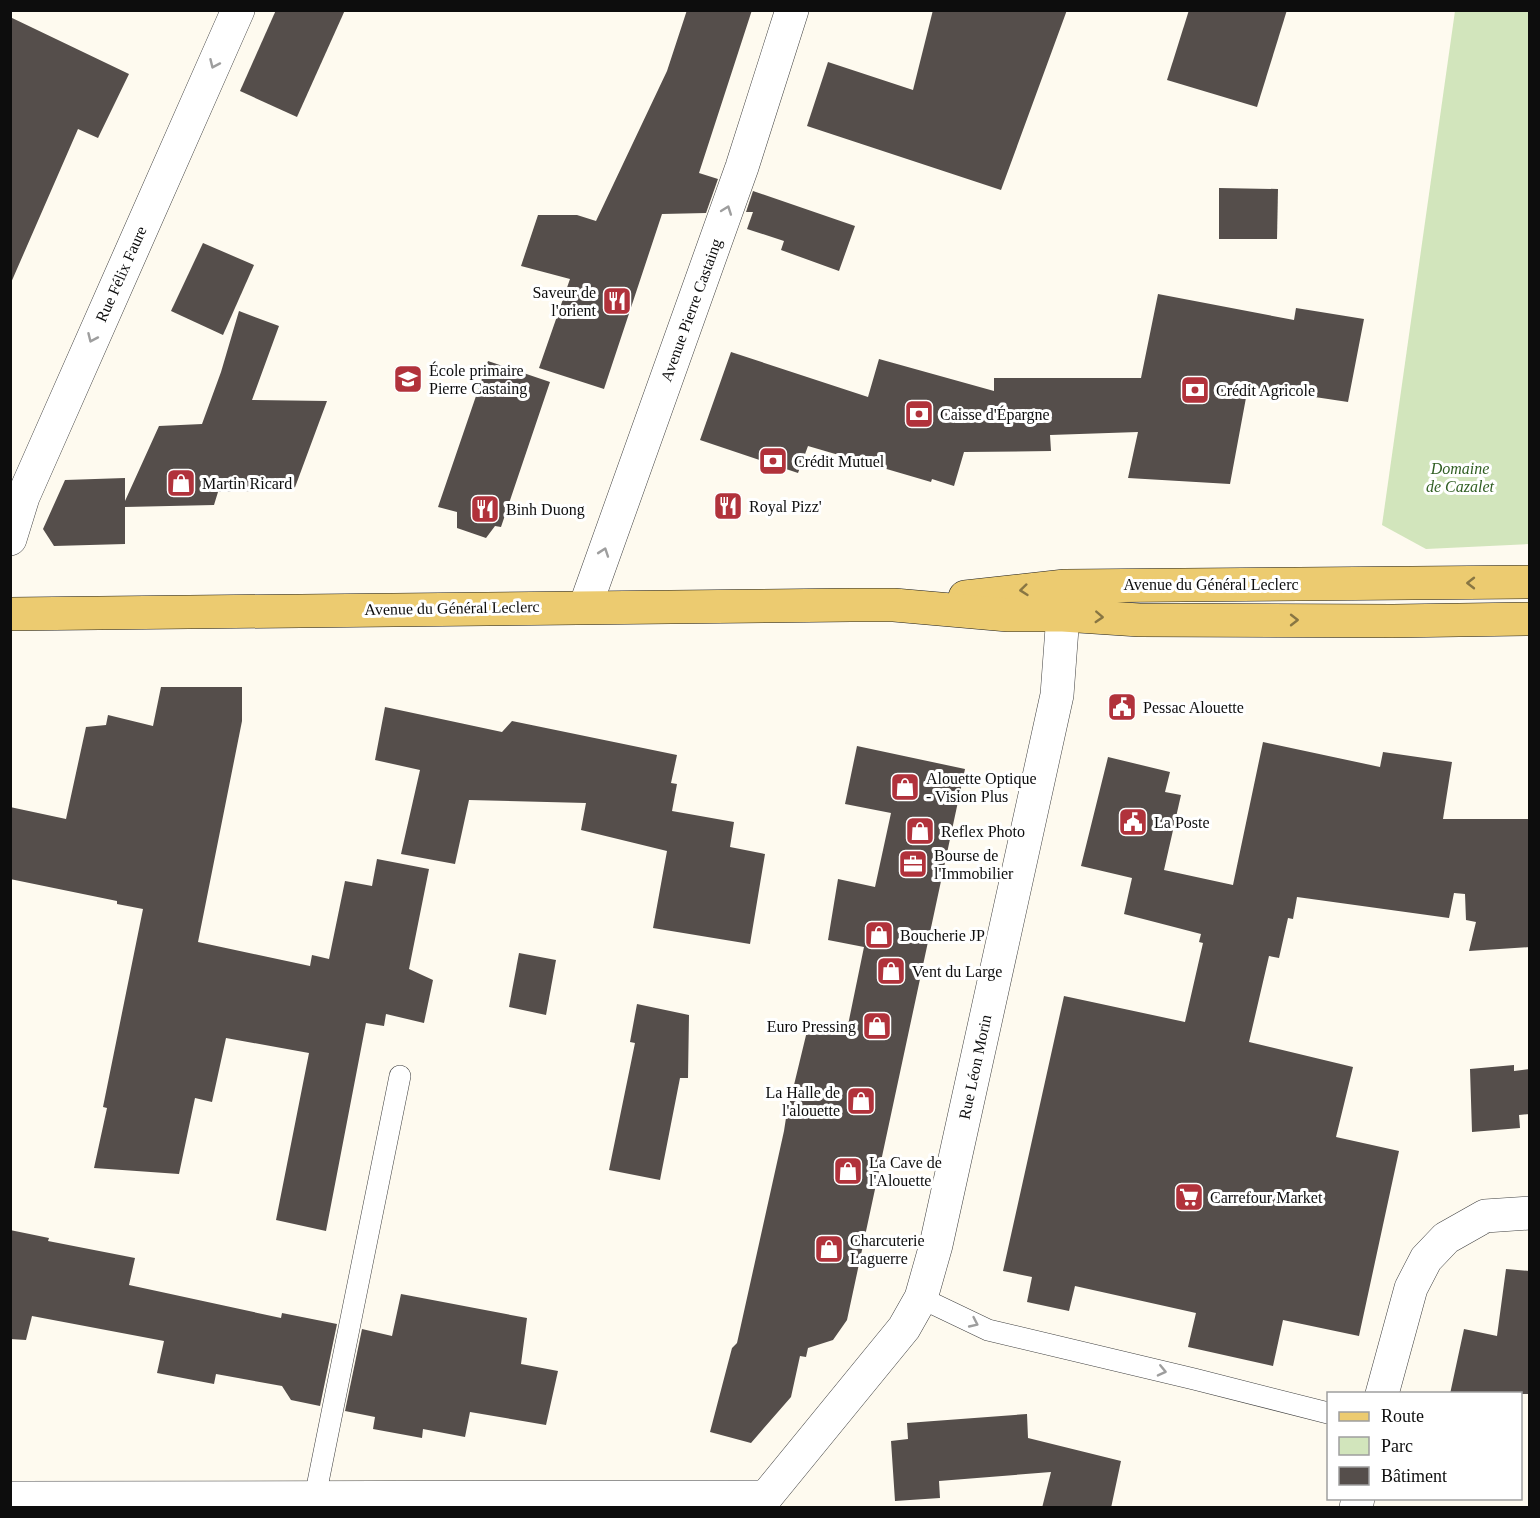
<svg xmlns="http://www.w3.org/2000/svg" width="1540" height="1518" viewBox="0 0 1540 1518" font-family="Georgia,serif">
<rect width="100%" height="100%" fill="#fefaef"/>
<!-- green -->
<polygon fill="#d2e5bc" points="1455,11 1529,11 1529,544 1426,549 1382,525"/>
<!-- building -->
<g fill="#554e4b">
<polygon points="276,10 345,10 297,117 240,91"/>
<polygon points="687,10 752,10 699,173 718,179 706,213 662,214 604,389 539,368 570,279 521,266 538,215 577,215 596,221 667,71"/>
<polygon points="933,10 1067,10 1001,190 807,126 828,62 913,90"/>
<polygon points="1189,10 1287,10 1257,107 1167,80"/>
<polygon points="10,17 129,74 98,138 78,129 10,285"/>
<polygon points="1219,188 1278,189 1277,239 1219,239"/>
<polygon points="753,191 855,226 839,271 781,250 784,241 747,229 753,212 746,212"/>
<polygon points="203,243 254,265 223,335 171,311"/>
<polygon points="1158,294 1294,320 1296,308 1364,319 1348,402 1248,387 1230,484 1128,478 1138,432 1050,435 1051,451 964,452 954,486 932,479 931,482 808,446 798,473 700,440 731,352 868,397 879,359 994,391 994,378 1141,378"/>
<polygon points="239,311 279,326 252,400 327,401 294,490 218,492 214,505 125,507 125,544 54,546 43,529 65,480 125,478 125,501 159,426 202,424 221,372"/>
<polygon points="488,361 550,382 501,527 495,526 486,538 457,528 457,512 438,507"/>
<polygon points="161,687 242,687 242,721 198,942 310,966 312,955 329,959 345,881 372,886 377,859 429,869 409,969 433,980 424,1023 386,1014 384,1026 366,1023 326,1231 276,1220 309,1053 226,1038 212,1102 195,1098 179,1174 94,1168 107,1108 103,1107 143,909 117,904 117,901 10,879 10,807 66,819 86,727 106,725 108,715 153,726"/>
<polygon points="385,707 502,732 512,721 677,755 671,783 677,784 672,811 734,822 730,847 765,854 750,944 653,928 667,851 581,830 586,803 469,800 455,864 401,854 420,770 375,760"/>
<polygon points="1263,742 1380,767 1383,752 1452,762 1443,819 1530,819 1530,947 1469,951 1476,922 1466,920 1465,894 1454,893 1449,918 1297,897 1293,919 1288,918 1279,958 1269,956 1249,1042 1353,1067 1336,1137 1399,1151 1359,1336 1283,1320 1273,1366 1188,1347 1196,1313 1075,1286 1069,1311 1027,1302 1032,1277 1003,1271 1064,996 1185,1022 1203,943 1199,942 1201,934 1124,914 1132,878 1081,866 1108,757 1170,772 1165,792 1181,795 1164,870 1233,885"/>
<polygon points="857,746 965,769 847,1320 833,1340 808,1348 806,1357 800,1356 791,1397 751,1443 710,1432 732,1348 737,1343 784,1131 786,1118 808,1027 842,1034 844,1024 848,1025 864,947 828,940 838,879 875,887 891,813 845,804"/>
<polygon points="519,953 556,960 546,1015 509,1007"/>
<polygon points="637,1004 689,1015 688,1078 680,1078 660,1180 609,1170 635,1043 630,1042"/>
<polygon points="1514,1065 1514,1071 1530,1069 1530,1114 1519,1115 1520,1128 1472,1132 1470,1069"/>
<polygon points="10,1230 49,1238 48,1241 135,1258 129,1285 281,1318 282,1313 337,1324 320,1406 291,1400 282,1386 216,1374 214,1384 157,1373 164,1341 32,1316 26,1340 10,1339"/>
<polygon points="1506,1269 1530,1271 1530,1394 1450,1394 1464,1329 1497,1336"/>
<polygon points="401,1294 527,1318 521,1364 558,1371 546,1425 470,1412 465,1437 423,1429 422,1438 373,1429 375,1417 345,1411 362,1329 392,1336"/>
<polygon points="1027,1414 1028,1438 1121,1461 1111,1508 1042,1508 1051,1472 939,1481 940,1498 895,1501 891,1441 908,1439 907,1423"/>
</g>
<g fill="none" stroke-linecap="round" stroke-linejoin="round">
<!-- service casing -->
<g stroke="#404040" stroke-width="22">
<g id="service">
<polyline points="921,1298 988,1330 1194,1379 1328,1413"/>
<polyline points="315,1497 400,1076"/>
</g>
</g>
<!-- minor casing -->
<g stroke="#404040" stroke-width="34">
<g id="minor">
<polyline points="10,539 23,497 238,10"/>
<polyline points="585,607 742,167 792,10"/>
<polyline points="1382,1394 1411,1288 1426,1259 1446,1238 1485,1216 1530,1213"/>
<polyline points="10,1498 766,1497"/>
<polyline points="761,1508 766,1497 904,1328 921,1298 936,1245 1057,695 1065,588"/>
<polyline points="1356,1508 1358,1498"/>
</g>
</g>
<!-- primary casing -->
<g stroke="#1e1e1e" stroke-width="34">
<g id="primary">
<polyline points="965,597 1065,586 1530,582"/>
<polyline points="10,614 851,605 894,605 1008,615 1063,615 1139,620 1393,621 1530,619"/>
</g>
</g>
<!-- service -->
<use href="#service" stroke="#fff" stroke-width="21"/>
<!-- minor -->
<use href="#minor" stroke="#fff" stroke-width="33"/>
<!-- primary -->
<use href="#primary" stroke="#eccb70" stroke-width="33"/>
</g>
<!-- one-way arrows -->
<defs><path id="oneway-chevron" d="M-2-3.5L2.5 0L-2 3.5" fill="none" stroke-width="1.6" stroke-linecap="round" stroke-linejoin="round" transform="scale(1.5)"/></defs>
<g stroke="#9e9e9e">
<use href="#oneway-chevron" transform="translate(214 64) rotate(114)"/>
<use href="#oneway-chevron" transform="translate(727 210) rotate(-70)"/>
<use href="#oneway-chevron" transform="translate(92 338) rotate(114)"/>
<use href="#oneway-chevron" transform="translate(604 552) rotate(-71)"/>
<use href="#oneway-chevron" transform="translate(974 1323) rotate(25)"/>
<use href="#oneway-chevron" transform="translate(1162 1371) rotate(13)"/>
</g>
<g stroke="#887643">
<use href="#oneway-chevron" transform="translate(1471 583) rotate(180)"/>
<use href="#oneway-chevron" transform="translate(1024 590) rotate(174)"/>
<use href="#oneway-chevron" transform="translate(1099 617) rotate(3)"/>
<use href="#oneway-chevron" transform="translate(1294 620)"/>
</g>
<!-- icons -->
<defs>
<g id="restaurant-square" transform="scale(1.5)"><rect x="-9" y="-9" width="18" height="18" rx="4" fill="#b1323b" stroke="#fff"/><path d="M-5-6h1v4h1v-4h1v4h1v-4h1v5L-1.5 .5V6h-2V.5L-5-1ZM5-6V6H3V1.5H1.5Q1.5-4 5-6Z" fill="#fff"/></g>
<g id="school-square" transform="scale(1.5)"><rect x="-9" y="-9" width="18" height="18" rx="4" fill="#b1323b" stroke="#fff"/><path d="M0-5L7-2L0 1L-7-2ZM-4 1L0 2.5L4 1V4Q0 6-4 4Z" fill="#fff"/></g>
<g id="bank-square" transform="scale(1.5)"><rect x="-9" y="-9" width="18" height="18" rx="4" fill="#b1323b" stroke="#fff"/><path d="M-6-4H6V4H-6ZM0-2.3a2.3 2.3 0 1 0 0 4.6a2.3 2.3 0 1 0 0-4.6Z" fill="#fff"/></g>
<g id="shop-square" transform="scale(1.5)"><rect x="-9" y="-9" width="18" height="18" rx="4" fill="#b1323b" stroke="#fff"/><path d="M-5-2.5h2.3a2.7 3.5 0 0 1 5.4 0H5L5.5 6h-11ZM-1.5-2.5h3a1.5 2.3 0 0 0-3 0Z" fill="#fff"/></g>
<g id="civic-square" transform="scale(1.5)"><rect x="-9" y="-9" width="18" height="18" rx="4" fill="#b1323b" stroke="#fff"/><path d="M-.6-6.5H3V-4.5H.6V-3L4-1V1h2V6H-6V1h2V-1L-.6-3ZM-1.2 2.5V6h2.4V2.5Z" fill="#fff"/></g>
<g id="office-square" transform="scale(1.5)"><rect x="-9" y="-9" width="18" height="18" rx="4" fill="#b1323b" stroke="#fff"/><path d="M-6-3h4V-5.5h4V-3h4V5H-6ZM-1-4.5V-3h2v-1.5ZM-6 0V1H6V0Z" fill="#fff"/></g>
<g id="supermarket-square" transform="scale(1.5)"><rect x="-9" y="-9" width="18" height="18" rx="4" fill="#b1323b" stroke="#fff"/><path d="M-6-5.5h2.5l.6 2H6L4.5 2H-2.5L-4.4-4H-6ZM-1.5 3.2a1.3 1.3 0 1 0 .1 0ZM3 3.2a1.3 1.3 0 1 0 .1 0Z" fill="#fff"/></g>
</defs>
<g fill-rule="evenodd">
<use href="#restaurant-square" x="617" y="301"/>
<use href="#school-square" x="408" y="379"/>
<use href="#bank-square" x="1195" y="390"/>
<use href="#bank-square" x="919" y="414"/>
<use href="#bank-square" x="773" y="461"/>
<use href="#shop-square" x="181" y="483"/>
<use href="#restaurant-square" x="728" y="506"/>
<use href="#restaurant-square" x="485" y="509"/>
<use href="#civic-square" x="1122" y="707"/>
<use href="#shop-square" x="905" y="787"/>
<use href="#civic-square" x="1133" y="822"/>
<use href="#shop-square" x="920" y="831"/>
<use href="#office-square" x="913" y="864"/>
<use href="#shop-square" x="879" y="935"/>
<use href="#shop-square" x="891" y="971"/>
<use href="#shop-square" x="877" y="1026"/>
<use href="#shop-square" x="861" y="1101"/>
<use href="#shop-square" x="848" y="1171"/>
<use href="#supermarket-square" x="1189" y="1197"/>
<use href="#shop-square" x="829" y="1249"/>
</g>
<g text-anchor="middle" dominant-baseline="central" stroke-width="6" stroke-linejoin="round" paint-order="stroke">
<!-- street labels -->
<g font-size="16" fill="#0d0d0d" stroke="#fff">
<text transform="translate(121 274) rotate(-66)">Rue Félix Faure</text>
<text transform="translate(691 310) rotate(-70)">Avenue Pierre Castaing</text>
<text x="1211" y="584">Avenue du Général Leclerc</text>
<text transform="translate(452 608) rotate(-1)">Avenue du Général Leclerc</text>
<text transform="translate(975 1067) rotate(-78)">Rue Léon Morin</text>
</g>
<!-- poi labels -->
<g font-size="16" fill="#0d0d0d" stroke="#fff" text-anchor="start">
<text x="596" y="292" text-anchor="end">Saveur de<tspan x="596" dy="18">l'orient</tspan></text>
<text x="429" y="370">École primaire<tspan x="429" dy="18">Pierre Castaing</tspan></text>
<text x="1216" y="390">Crédit Agricole</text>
<text x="940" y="414">Caisse d'Épargne</text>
<text x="794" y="461">Crédit Mutuel</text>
<text x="202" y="483">Martin Ricard</text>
<text x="749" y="506">Royal Pizz'</text>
<text x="506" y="509">Binh Duong</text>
<text x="1143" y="707">Pessac Alouette</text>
<text x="926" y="778">Alouette Optique<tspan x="926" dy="18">- Vision Plus</tspan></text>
<text x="1154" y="822">La Poste</text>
<text x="941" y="831">Reflex Photo</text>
<text x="934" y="855">Bourse de<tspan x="934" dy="18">l'Immobilier</tspan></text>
<text x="900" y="935">Boucherie JP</text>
<text x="912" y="971">Vent du Large</text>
<text x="856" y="1026" text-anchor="end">Euro Pressing</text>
<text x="840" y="1092" text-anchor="end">La Halle de<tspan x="840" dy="18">l'alouette</tspan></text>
<text x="869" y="1162">La Cave de<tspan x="869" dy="18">l'Alouette</tspan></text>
<text x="1210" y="1197">Carrefour Market</text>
<text x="850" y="1240">Charcuterie<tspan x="850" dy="18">Laguerre</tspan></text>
</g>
<!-- park labels -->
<g font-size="16" font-style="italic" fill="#315f23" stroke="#fff">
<text x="1460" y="468">Domaine<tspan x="1460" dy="18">de Cazalet</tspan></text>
</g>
</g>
<!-- border -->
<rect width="1540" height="1518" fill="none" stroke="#0d0d0d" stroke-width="24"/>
<!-- legend -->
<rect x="1327" y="1392" width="195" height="108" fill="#ffffff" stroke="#9e9e9e" stroke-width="1.5"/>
<rect x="1339" y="1412" width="30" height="9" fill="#eccb70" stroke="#9e9e9e" stroke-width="1.5"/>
<text x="1381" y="1422" font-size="18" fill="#0d0d0d">Route</text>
<rect x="1339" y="1437" width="30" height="18" fill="#d2e5bc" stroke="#9e9e9e" stroke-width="1.5"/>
<text x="1381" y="1452" font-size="18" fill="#0d0d0d">Parc</text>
<rect x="1339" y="1467" width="30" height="18" fill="#554e4b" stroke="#9e9e9e" stroke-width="1.5"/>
<text x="1381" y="1482" font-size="18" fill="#0d0d0d">Bâtiment</text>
</svg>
